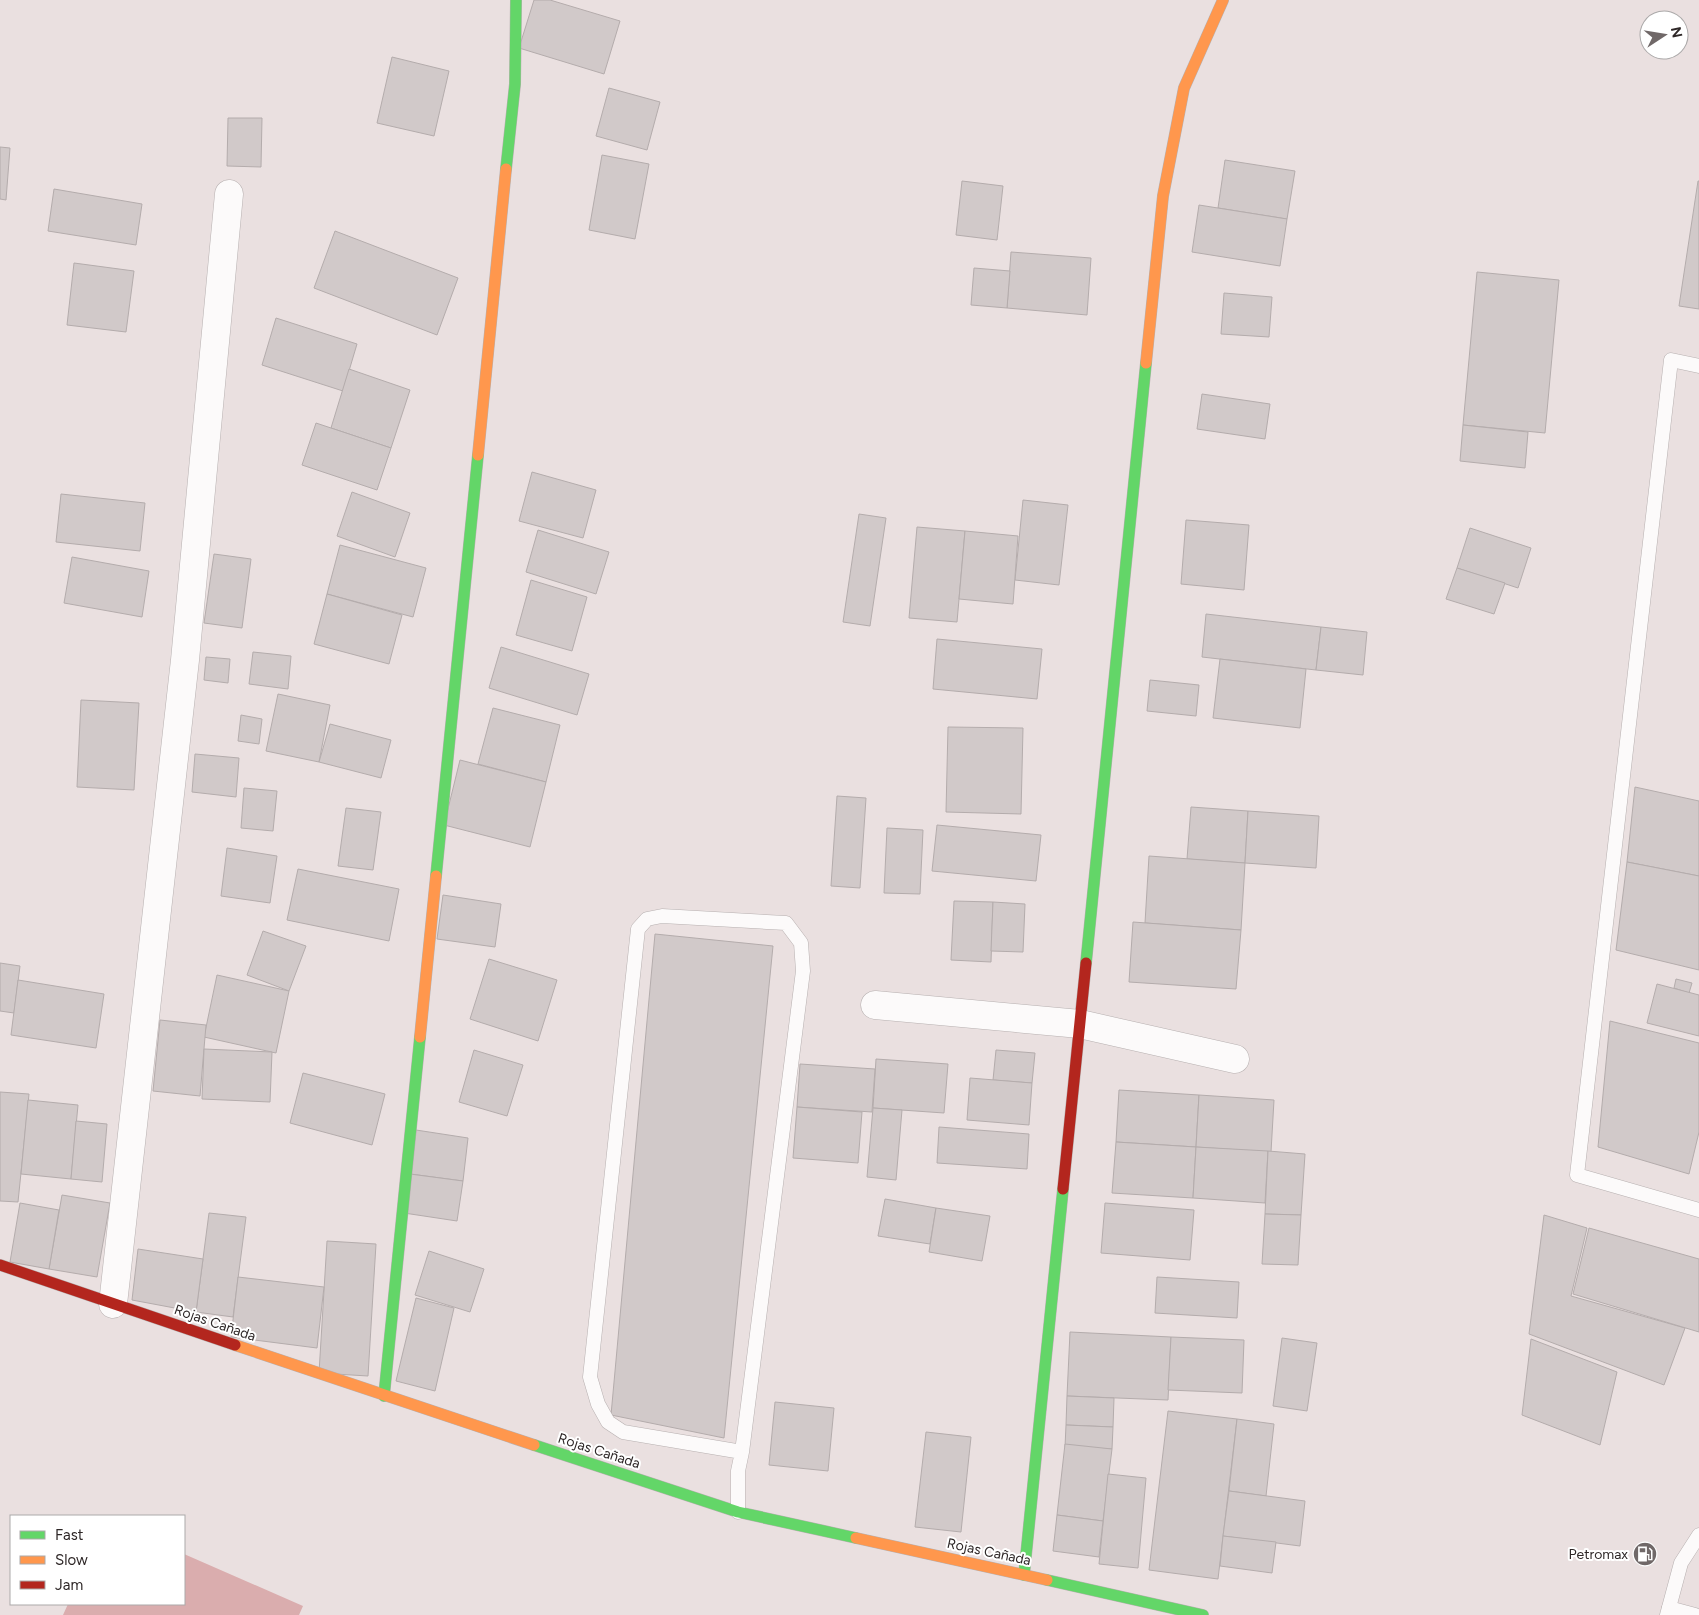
<svg xmlns="http://www.w3.org/2000/svg" width="1699" height="1615" viewBox="0 0 1699 1615" font-family="Figtree,sans-serif">
<rect width="100%" height="100%" fill="#eae0e0"/>
<!-- water -->
<polygon fill="#daadae" points="184,1554 303,1606 299,1615 63,1615 68,1604 184,1604"/>
<!-- building -->
<g fill="#d1c9c9" stroke="#b4acac">
<polygon points="534,0 550,0 620,21 604,74 519,48"/>
<polygon points="392,57 449,71 434,136 377,123"/>
<polygon points="609,88 660,102 647,150 596,136"/>
<polygon points="228,118 262,118 261,167 227,166"/>
<polygon points="0,147 10,148 6,200 0,199"/>
<polygon points="602,155 649,164 635,239 589,230"/>
<polygon points="1225,160 1295,171 1287,219 1218,208"/>
<polygon points="962,181 1003,186 997,240 956,235"/>
<polygon points="1698,181 1699,181 1699,309 1679,306"/>
<polygon points="54,189 142,204 136,245 48,231"/>
<polygon points="1199,205 1287,219 1280,266 1192,252"/>
<polygon points="335,231 458,278 437,335 314,288"/>
<polygon points="1011,252 1091,258 1087,315 1007,308"/>
<polygon points="74,263 134,271 126,332 67,325"/>
<polygon points="974,268 1010,271 1007,308 971,305"/>
<polygon points="1477,272 1559,280 1545,433 1463,425"/>
<polygon points="1224,293 1272,297 1269,337 1221,334"/>
<polygon points="276,318 357,344 343,391 262,365"/>
<polygon points="349,369 410,390 391,448 331,428"/>
<polygon points="1202,394 1270,404 1265,439 1197,429"/>
<polygon points="316,423 391,448 377,490 302,465"/>
<polygon points="1463,425 1528,432 1525,468 1460,461"/>
<polygon points="532,472 596,490 583,538 519,521"/>
<polygon points="352,492 410,513 395,557 337,536"/>
<polygon points="61,494 145,503 140,551 56,542"/>
<polygon points="1023,500 1068,505 1059,585 1015,580"/>
<polygon points="859,514 886,518 870,626 843,622"/>
<polygon points="1186,520 1249,525 1244,590 1181,584"/>
<polygon points="917,527 965,531 957,622 909,618"/>
<polygon points="1470,528 1531,548 1518,588 1457,568"/>
<polygon points="538,530 609,552 596,594 526,572"/>
<polygon points="965,531 1018,536 1013,604 959,599"/>
<polygon points="340,545 426,568 413,617 327,594"/>
<polygon points="214,554 251,559 242,628 204,623"/>
<polygon points="72,557 149,571 142,617 64,603"/>
<polygon points="1457,568 1505,583 1494,614 1446,599"/>
<polygon points="531,580 587,597 572,651 516,635"/>
<polygon points="327,594 402,615 389,664 314,644"/>
<polygon points="1206,614 1321,627 1316,670 1202,657"/>
<polygon points="1321,627 1367,632 1363,675 1316,670"/>
<polygon points="937,639 1042,649 1037,699 933,689"/>
<polygon points="501,647 589,674 577,715 489,688"/>
<polygon points="253,652 291,656 288,689 249,684"/>
<polygon points="206,657 230,659 228,683 204,680"/>
<polygon points="1220,659 1306,669 1300,728 1213,718"/>
<polygon points="1150,680 1199,685 1196,716 1147,711"/>
<polygon points="278,694 330,705 319,762 266,751"/>
<polygon points="81,700 139,703 134,790 77,787"/>
<polygon points="493,708 560,725 546,782 478,764"/>
<polygon points="241,715 262,719 259,744 238,741"/>
<polygon points="330,724 391,740 381,778 319,762"/>
<polygon points="948,727 1023,728 1021,814 946,812"/>
<polygon points="195,754 239,758 236,797 192,792"/>
<polygon points="460,760 546,782 530,847 444,825"/>
<polygon points="1635,787 1699,801 1699,876 1627,862"/>
<polygon points="244,788 277,791 273,831 241,828"/>
<polygon points="837,796 866,798 860,888 831,886"/>
<polygon points="1191,807 1248,811 1245,863 1187,859"/>
<polygon points="346,808 381,812 373,870 338,866"/>
<polygon points="1248,811 1319,816 1316,868 1245,863"/>
<polygon points="937,825 1041,835 1036,881 932,871"/>
<polygon points="887,828 923,830 920,894 884,893"/>
<polygon points="227,848 277,856 270,903 221,896"/>
<polygon points="1149,856 1245,863 1241,930 1145,923"/>
<polygon points="1627,862 1699,876 1699,970 1616,950"/>
<polygon points="298,869 399,889 389,941 287,920"/>
<polygon points="443,895 501,904 495,947 437,939"/>
<polygon points="954,901 993,902 991,962 951,960"/>
<polygon points="993,902 1025,904 1023,952 991,951"/>
<polygon points="1133,922 1241,930 1236,989 1129,982"/>
<polygon points="263,931 306,946 289,991 247,975"/>
<polygon points="655,934 773,946 724,1438 611,1415"/>
<polygon points="489,959 557,980 538,1041 470,1019"/>
<polygon points="0,963 20,966 14,1013 0,1011"/>
<polygon points="217,975 289,991 276,1053 204,1037"/>
<polygon points="1676,979 1692,983 1689,993 1674,988"/>
<polygon points="18,980 104,994 96,1048 11,1035"/>
<polygon points="1657,984 1699,995 1699,1036 1647,1023"/>
<polygon points="160,1020 206,1025 200,1096 153,1091"/>
<polygon points="1610,1021 1699,1043 1699,1132 1689,1174 1598,1147"/>
<polygon points="204,1049 272,1052 270,1102 202,1099"/>
<polygon points="474,1050 523,1065 507,1116 459,1102"/>
<polygon points="996,1050 1035,1053 1032,1083 993,1080"/>
<polygon points="876,1059 948,1064 944,1113 873,1108"/>
<polygon points="800,1064 875,1069 872,1112 797,1107"/>
<polygon points="303,1073 385,1094 372,1145 290,1123"/>
<polygon points="970,1078 1032,1083 1029,1125 967,1120"/>
<polygon points="1119,1090 1199,1095 1196,1147 1116,1142"/>
<polygon points="0,1092 29,1094 18,1202 0,1201"/>
<polygon points="1199,1095 1274,1100 1271,1152 1196,1147"/>
<polygon points="28,1100 78,1105 71,1179 21,1174"/>
<polygon points="797,1107 862,1112 858,1163 793,1158"/>
<polygon points="873,1108 902,1110 896,1180 867,1177"/>
<polygon points="76,1121 107,1124 102,1182 71,1179"/>
<polygon points="939,1127 1029,1134 1027,1169 937,1163"/>
<polygon points="416,1130 468,1138 463,1181 410,1174"/>
<polygon points="1116,1142 1196,1147 1193,1198 1112,1193"/>
<polygon points="1196,1147 1268,1151 1265,1203 1193,1198"/>
<polygon points="1268,1151 1305,1154 1301,1215 1265,1214"/>
<polygon points="410,1174 463,1181 457,1221 404,1213"/>
<polygon points="62,1195 110,1203 97,1277 49,1269"/>
<polygon points="885,1199 936,1208 930,1244 878,1236"/>
<polygon points="20,1203 59,1210 49,1269 10,1262"/>
<polygon points="1105,1203 1194,1210 1190,1260 1101,1253"/>
<polygon points="936,1208 990,1216 982,1261 929,1252"/>
<polygon points="209,1213 246,1217 233,1317 196,1312"/>
<polygon points="1265,1214 1301,1215 1298,1265 1262,1264"/>
<polygon points="1544,1215 1587,1228 1571,1296 1685,1328 1664,1385 1529,1334"/>
<polygon points="1589,1228 1699,1259 1699,1332 1573,1294"/>
<polygon points="327,1241 376,1244 368,1376 319,1373"/>
<polygon points="138,1249 203,1259 196,1312 132,1300"/>
<polygon points="429,1251 484,1269 470,1312 415,1295"/>
<polygon points="238,1277 324,1287 317,1348 231,1337"/>
<polygon points="1157,1277 1239,1282 1237,1318 1155,1313"/>
<polygon points="416,1298 454,1308 435,1391 396,1381"/>
<polygon points="1070,1332 1171,1337 1168,1400 1067,1396"/>
<polygon points="1171,1337 1244,1340 1242,1393 1168,1390"/>
<polygon points="1282,1338 1317,1343 1307,1411 1273,1406"/>
<polygon points="1531,1339 1617,1372 1600,1445 1522,1415"/>
<polygon points="1067,1396 1114,1398 1113,1427 1066,1425"/>
<polygon points="775,1402 834,1408 828,1471 769,1465"/>
<polygon points="1168,1411 1237,1419 1218,1579 1149,1570"/>
<polygon points="1237,1419 1274,1424 1266,1496 1229,1491"/>
<polygon points="1066,1425 1113,1427 1112,1449 1065,1447"/>
<polygon points="926,1432 971,1437 961,1532 915,1527"/>
<polygon points="1065,1444 1112,1449 1103,1521 1057,1515"/>
<polygon points="1108,1474 1146,1478 1138,1568 1099,1564"/>
<polygon points="1229,1491 1305,1501 1300,1546 1223,1536"/>
<polygon points="1057,1515 1103,1521 1099,1557 1053,1551"/>
<polygon points="1223,1536 1276,1542 1272,1573 1220,1566"/>
</g>
<g fill="none" stroke-linecap="round" stroke-linejoin="round">
<!-- lane casing -->
<g stroke="#b7b0b0" stroke-width="15">
<g id="lane">
<polyline points="1699,366 1671,360 1577,1175 1699,1210"/>
<polyline points="738,1512 738,1471 742,1452 803,971 801,943 786,923 662,916 647,919 638,929 590,1377 598,1404 608,1422 623,1432 742,1452"/>
<polyline points="1669,1608 1695,1615"/>
<polyline points="1667,1615 1681,1563 1699,1535"/>
</g>
</g>
<!-- street casing -->
<g stroke="#b7b0b0" stroke-width="29">
<g id="street">
<polyline points="875,1005 1080,1024 1235,1059"/>
<polyline points="113,1304 185,660 229,194"/>
</g>
</g>
<!-- fast casing -->
<g stroke="#b7b0b0" stroke-width="12">
<g id="fast">
<polyline points="506,169 515,84 516,0"/>
<polyline points="436,876 478,455"/>
<polyline points="1086,963 1146,363"/>
<polyline points="384,1396 420,1037"/>
<polyline points="534,1445 738,1512 856,1538"/>
<polyline points="1024,1575 1063,1189"/>
<polyline points="1047,1580 1203,1615"/>
</g>
</g>
<!-- slow casing -->
<g stroke="#b7b0b0" stroke-width="12">
<g id="slow">
<polyline points="1146,363 1163,196 1184,88 1223,0"/>
<polyline points="478,455 506,169"/>
<polyline points="420,1037 436,876"/>
<polyline points="235,1345 534,1445"/>
<polyline points="856,1538 1047,1580"/>
</g>
</g>
<!-- jam casing -->
<g stroke="#b7b0b0" stroke-width="12">
<g id="jam">
<polyline points="1063,1189 1086,963"/>
<polyline points="0,1265 235,1345"/>
</g>
</g>
<!-- lane -->
<use href="#lane" stroke="#fcfafa" stroke-width="14"/>
<!-- street -->
<use href="#street" stroke="#fcfafa" stroke-width="28"/>
<!-- fast -->
<use href="#fast" stroke="#63d668" stroke-width="11"/>
<!-- slow -->
<use href="#slow" stroke="#ff974d" stroke-width="11"/>
<!-- jam -->
<use href="#jam" stroke="#b3261e" stroke-width="11"/>
</g>
<!-- icons -->
<defs>
<g id="fuel-disc" transform="scale(1.25)"><circle r="9.5" fill="#706868" stroke="#fff"/><path d="M-5.5-6h7V0h2V4h1.3V-2.5L3-4.5l.8-.8L6-3V5H2.5V1h-1V6h-7ZM-4.2-4.7v3.2H.2V-4.7Z" fill="#fff"/></g>
</defs>
<g fill-rule="evenodd">
<use href="#fuel-disc" x="1645" y="1554"/>
</g>
<g text-anchor="middle" dominant-baseline="central" stroke-width="4" stroke-linejoin="round" paint-order="stroke">
<!-- street labels -->
<g font-size="14" fill="#2e2727" stroke="#fff">
<text transform="translate(215 1323) rotate(19)">Rojas Cañada</text>
<text transform="translate(599 1451) rotate(18)">Rojas Cañada</text>
<text transform="translate(989 1552) rotate(12)">Rojas Cañada</text>
</g>
<!-- poi labels -->
<g font-size="14" fill="#2e2727" stroke="#fff" text-anchor="end">
<text x="1628" y="1554">Petromax</text>
</g>
</g>
<!-- legend -->
<rect x="10" y="1515" width="175" height="90" fill="#ffffff" stroke="#aba9a9"/>
<rect x="20" y="1531" width="25" height="8" fill="#63d668" stroke="#aba9a9"/>
<text x="55" y="1540" font-size="15" fill="#2e2727">Fast</text>
<rect x="20" y="1556" width="25" height="8" fill="#ff974d" stroke="#aba9a9"/>
<text x="55" y="1565" font-size="15" fill="#2e2727">Slow</text>
<rect x="20" y="1581" width="25" height="8" fill="#b3261e" stroke="#aba9a9"/>
<text x="55" y="1590" font-size="15" fill="#2e2727">Jam</text>
<!-- north arrow -->
<g transform="translate(1664 35) rotate(78)"><circle r="24" fill="#ffffff" stroke="#aba9a9"/>
<path d="M0-4L9 19L0 12L-9 19Z" fill="#706868"/>
<text y="-8" font-size="14" font-weight="bold" text-anchor="middle" fill="#2e2727">N</text>
</g>
</svg>
